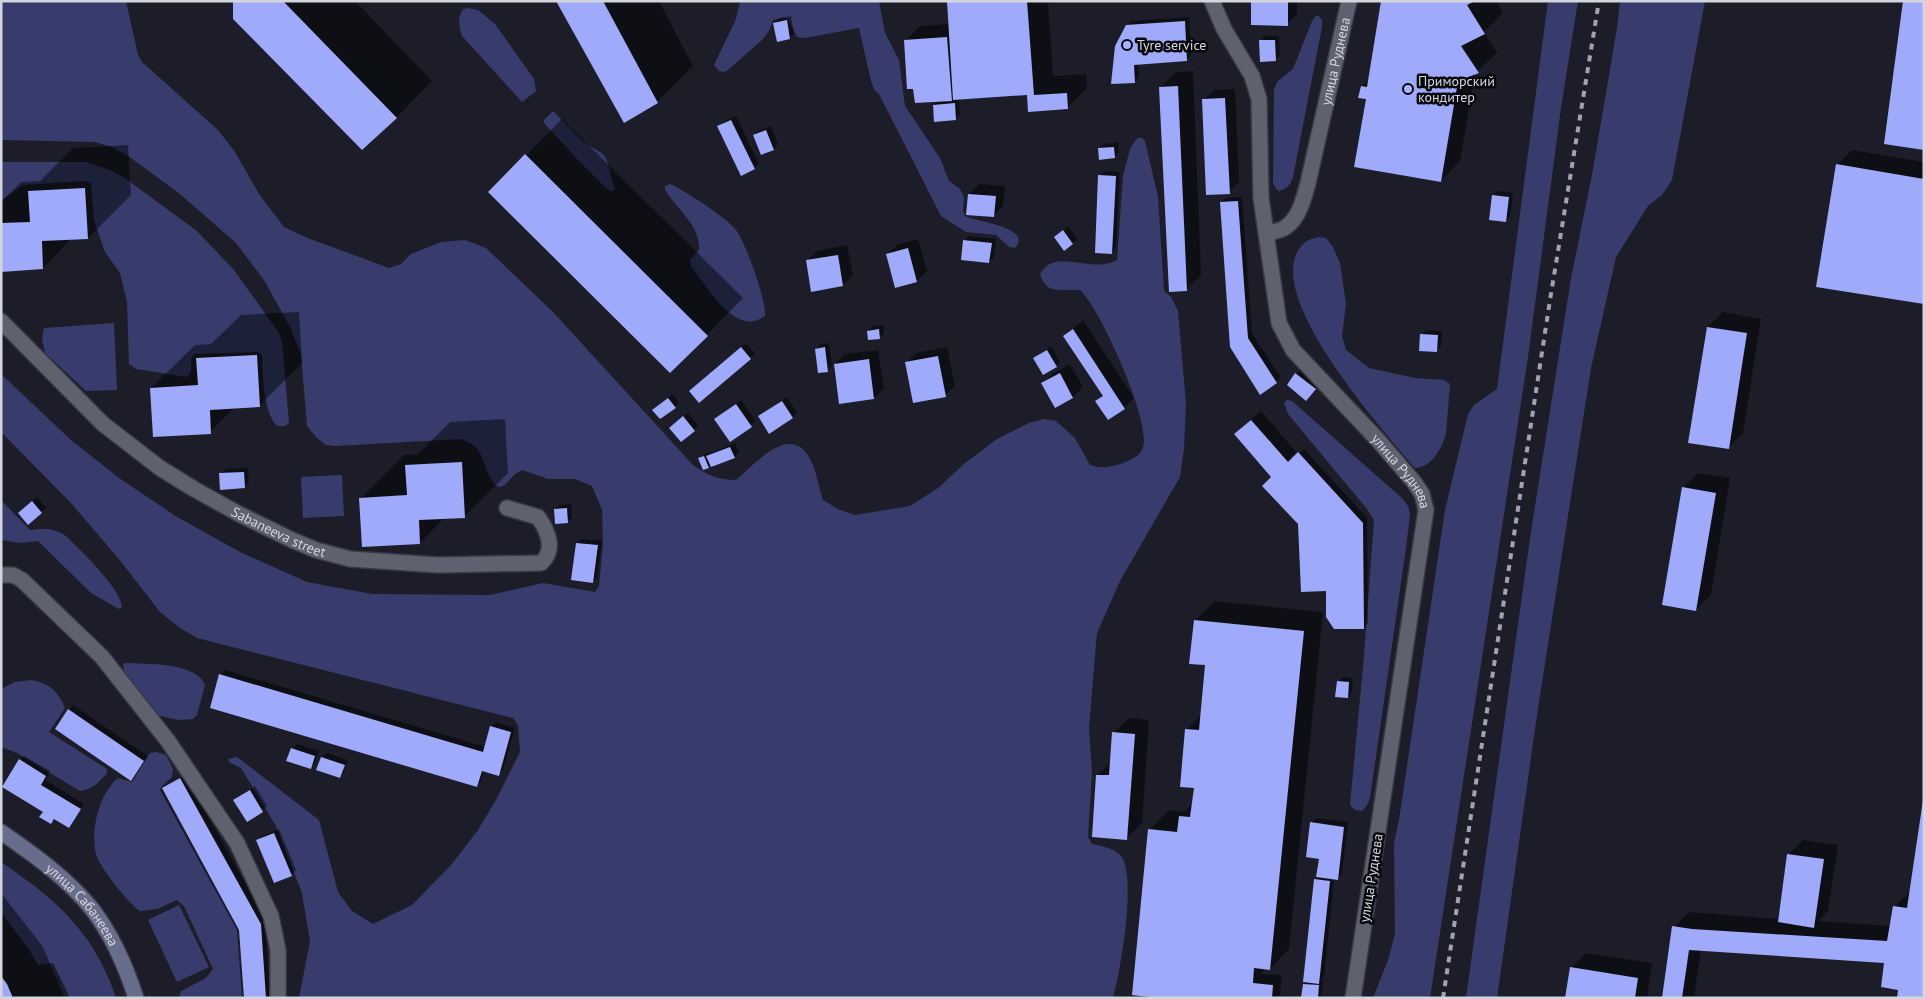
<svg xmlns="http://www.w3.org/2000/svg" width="1925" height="999" viewBox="0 0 1925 999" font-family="'PT Sans',sans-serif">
<rect width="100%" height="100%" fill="#1c1d29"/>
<!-- green -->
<g fill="#383c6c">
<path d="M1,1H126L138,55L142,62L218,130L235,152L259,194L284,227L305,237L389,268L401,264L411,254L441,242L465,240L486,248L553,312L693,465C707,475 719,480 736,480C756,463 793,419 812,463C817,474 819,488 823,500L838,509L855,515L910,506L938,488L964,464L997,439L1029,423L1044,419L1056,421L1075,438L1090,465C1103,469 1111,467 1123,463C1131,460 1138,457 1142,450C1155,428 1099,306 1080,290C1061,289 1046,295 1040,274C1056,246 1091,275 1117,260L1123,176L1130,149L1137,138H1142L1145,141L1158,197L1164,291L1171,297L1178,311L1186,404L1184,448L1180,477L1120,581L1097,633L1089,728L1092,772L1088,837L1092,844C1102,846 1113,848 1120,855C1138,873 1120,973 1113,998H299L310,941L302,893L276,826L241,768L229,762L228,759L237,757L319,820L338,892L352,911L373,924L412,905L452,864L478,830L497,798L520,752L518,725L513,718L197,638L180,628L160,612L118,558L70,502L1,432V374L71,440L119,478L177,517L242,553L307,582L372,594L490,595L543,583L595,592L599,586L603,543L602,510L592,486L575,479H548L522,470L515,474L505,485L500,487L495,485C481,467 487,446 460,439L336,446L326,445L316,437L307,426L301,354L290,327L264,280L236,243L180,194L127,155L112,147L95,142L1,140Z"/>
<path d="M740,1H879L885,33L899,60L905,106L940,158L949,181L960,189L964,197L963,211L965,216C976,222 1034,227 1015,248L1009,247L996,235L966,232L941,216L879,94L874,89L871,81L859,28L805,38L797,37L788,19L784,18L773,20L769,31L762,40L728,70L724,72L719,71L714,65L736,19Z"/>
<polygon points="1548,1 1578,1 1561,108 1528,357 1430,998 1373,998 1388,960 1395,934 1394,843 1399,820 1445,510 1468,414 1474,405 1497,389"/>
<polygon points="1620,1 1705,1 1672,180 1662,195 1648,206 1616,257 1591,368 1537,715 1497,998 1466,998 1530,538 1571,278 1592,175 1617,28"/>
<path d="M469,8L478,10L495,24L534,79L536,91L522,102L462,36C459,25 457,19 463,9Z"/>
<path d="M1316,16H1319L1322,20V27L1293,177C1290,186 1287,189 1278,191L1273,184L1274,90L1277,82L1293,69L1312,21Z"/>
<polygon points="553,111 583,142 603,154 607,161 615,190 610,191 605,187 578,160 544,123 544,120"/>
<path d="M1,162H86L110,170L126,179L197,231L234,270L279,333L282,342L289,423L285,426H277C263,412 263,375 262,355L259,352L194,354L191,359V372L187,377L136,369L129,364L127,302L120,273L105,252L94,220L91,183L85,181L23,185L1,201Z"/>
<path d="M670,184C684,190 727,218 736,230C745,241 767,302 765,316C737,337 710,291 696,273L691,266L690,260L699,250C700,224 677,210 665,190V186Z"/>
<path d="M1319,237L1326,238L1333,247L1340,263L1346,304L1342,336L1346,350L1369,368L1415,378L1444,380L1450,384L1446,434C1442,448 1431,468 1415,468C1380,427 1282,316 1294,261C1297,248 1305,239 1319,237Z"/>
<polygon points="114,323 117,390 86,391 45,353 42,339 44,328"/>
<polygon points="1287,400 1292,401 1403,499 1408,506 1410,514 1406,548 1370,798 1367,805 1362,811 1355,810 1350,805 1364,656 1374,520 1367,509 1288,414 1284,403"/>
<polygon points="342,475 344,516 303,518 301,477"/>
<path d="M1,500L30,530C45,528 54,528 66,536C81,551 120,587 122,607L119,609L91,593L38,541L20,543L1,540Z"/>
<path d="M125,663C146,664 197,662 205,685L197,715L193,719L179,720L160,716L152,711L125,677L123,664Z"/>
<path d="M31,680C48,683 58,690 65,708L49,732L107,769V773C99,782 92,790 80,791L17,753L1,747V689L15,682Z"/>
<path d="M156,752L166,755L173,769L172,777L161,787L160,790L237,930L242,998H179L181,991L206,978L213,969L184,906L177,900L157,909L140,911C128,903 103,871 97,857C89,834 99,793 118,778L132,782L150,753Z"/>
<path d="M1,862C11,868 20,876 29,882C71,913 100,948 116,998H70L53,963L38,965L30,951L1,912Z"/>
<polygon points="179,905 209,967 177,982 148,920"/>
</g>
<!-- shadow -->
<g fill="#0007">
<polygon points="234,1 355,1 432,81 396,118"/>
<polygon points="557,1 659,1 693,66 657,102"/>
<polygon points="948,1 1048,1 1053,76 1086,74 1087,88 1067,108 1028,94 959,99 960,115 956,119 934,105 938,100 905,41 920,26 949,24"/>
<polygon points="1253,1 1297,1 1297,14 1287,24"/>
<polygon points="1382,1 1496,1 1503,13 1484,32 1497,53 1475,73 1460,161 1441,181 1368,98 1362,86 1370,78"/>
<polygon points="791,16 794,33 790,38 775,23 779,18"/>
<polygon points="1189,17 1191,56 1186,60 1138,64 1139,77 1134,82 1127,26 1132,21"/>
<polygon points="1265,36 1279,36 1280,55 1275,60 1261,40"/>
<polygon points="1193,71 1201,275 1186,290 1161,87 1176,72"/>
<polygon points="1235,89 1239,182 1229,192 1204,100 1214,90"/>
<polygon points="736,116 759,164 754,168 719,126 723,122"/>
<polygon points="562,119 743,298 670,372 490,192"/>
<polygon points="771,126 778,144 774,149 754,135 759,130"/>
<polygon points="1118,142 1119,152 1115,157 1099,148 1104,144"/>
<polygon points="128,145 131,195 88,238 72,238 43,268 1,270 1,202 21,182 40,181 73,148"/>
<polygon points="1852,150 1924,162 1924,303 1837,165"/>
<polygon points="1104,171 1120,172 1116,248 1112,252 1100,176"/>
<polygon points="979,184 1005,186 1003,206 993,216 969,194"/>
<polygon points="1498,191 1513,193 1510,216 1506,221 1493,195"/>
<polygon points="1242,197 1252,333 1281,378 1276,382 1232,346 1221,203 1226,198"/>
<polygon points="1068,226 1077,239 1072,243 1055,237"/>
<polygon points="969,236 996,239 994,257 989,262 964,241"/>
<polygon points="918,239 927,271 917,281 896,287 887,255 897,245"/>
<polygon points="847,245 853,275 843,285 807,261 817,251"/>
<polygon points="299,312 302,363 259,406 235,407 210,432 151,388 195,345 211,344 241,315"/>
<polygon points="1723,312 1761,319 1743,433 1728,448 1708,327"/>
<polygon points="1083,320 1134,398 1124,408 1109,418 1097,401 1104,395 1065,336"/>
<polygon points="884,325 884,333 880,338 869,331 873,326"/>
<polygon points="1426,330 1442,331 1441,346 1436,351 1422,335"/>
<polygon points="746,343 755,354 750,358 695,386"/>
<polygon points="829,343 832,366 827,371 817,349 821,344"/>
<polygon points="1051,346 1060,362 1056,366 1035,358"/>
<polygon points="947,347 955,386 945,395 907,362 916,353"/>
<polygon points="878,350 884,388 874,398 835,364 845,354"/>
<polygon points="1070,364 1083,387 1073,397 1055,406 1043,384 1052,374"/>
<polygon points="1301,369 1319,384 1311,394 1288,385"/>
<polygon points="673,394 679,402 675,407 659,405"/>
<polygon points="787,397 797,413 792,417 760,417"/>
<polygon points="741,400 756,421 730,440 716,419"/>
<polygon points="1261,411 1296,452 1286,462 1287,464 1304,449 1367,518 1368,623 1364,627 1327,589 1299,524 1281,469 1235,434"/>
<polygon points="688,413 698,425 694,430 675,423"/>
<polygon points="505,419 508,473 465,516 445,517 420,543 361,498 404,455 418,454 450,422"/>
<polygon points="735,443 739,452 734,457 711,464 708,467 700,459 704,454 709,452 710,454"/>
<polygon points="248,468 249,482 245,487 220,474 225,469"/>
<polygon points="1698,473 1730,478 1711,595 1696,610 1683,488"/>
<polygon points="37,497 46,508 28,523 24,509"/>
<polygon points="571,504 572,517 568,522 555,510 560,505"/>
<polygon points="582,539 602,541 597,577 593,581 577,543"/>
<polygon points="1214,601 1323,612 1289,949 1270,969 1266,968 1261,974 1282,975 1280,995 1278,998 1171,998 1149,830 1169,810 1184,812 1193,803 1195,787 1187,729 1202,714 1207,664 1195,621"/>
<polygon points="225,670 486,747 491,727 496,722 515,728 503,770 498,774 484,770 481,781 477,786 220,675"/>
<polygon points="1343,677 1353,678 1352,692 1348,697 1338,682"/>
<polygon points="73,705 148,756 131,779 69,710"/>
<polygon points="1129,718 1149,720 1142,823 1127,838 1098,775 1112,761 1114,733"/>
<polygon points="297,744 319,751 315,763 311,768 292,749"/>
<polygon points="326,753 348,760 344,772 340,777 322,757"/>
<polygon points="24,756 50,771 45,780 84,804 68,826 56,818 51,823 19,760"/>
<polygon points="185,774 265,919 270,998 245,998 240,929 163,789"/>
<polygon points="255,786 267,806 247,820 235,801"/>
<polygon points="1924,801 1924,998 1899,988 1886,962 1701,950 1694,998 1663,998 1674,927 1689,912 1779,919 1789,854 1803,840 1838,845 1828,911 1818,921 1891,926 1894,907 1910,892"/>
<polygon points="1316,818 1348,822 1342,874 1337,879 1334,879 1324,978 1321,980 1323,981 1321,998 1303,998 1304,984 1307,981 1315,880 1317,877 1320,858 1311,823"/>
<polygon points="279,829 296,870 291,875 257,841 262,836"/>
<polygon points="1,893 43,947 65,998 1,998"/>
<polygon points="1586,953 1652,963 1647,998 1566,998 1571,968"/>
</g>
<!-- building -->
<g fill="#a0aafb">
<polygon points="233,1 283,1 397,118 362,150 233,19"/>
<polygon points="556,1 603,1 658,103 624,123"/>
<polygon points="947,1 1027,1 1034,95 1067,93 1068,109 1028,112 1027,95 953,100"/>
<polygon points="1251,1 1288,1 1288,26 1251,25"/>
<polygon points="1381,1 1475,1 1467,5 1485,34 1461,46 1479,73 1458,81 1441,182 1354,167 1366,99 1358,98 1361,86 1367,87"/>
<polygon points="1903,1 1924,1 1924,150 1884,144"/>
<polygon points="787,20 790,39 777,42 773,23"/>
<polygon points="1185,21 1187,61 1134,65 1135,83 1111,84 1115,46 1126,25"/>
<polygon points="947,37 952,101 915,103 913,89 907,89 904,40"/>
<polygon points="1259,40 1275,40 1276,61 1260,62"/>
<polygon points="1178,86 1187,291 1169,292 1159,87"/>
<polygon points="1225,98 1230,194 1206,195 1202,99"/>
<polygon points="955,103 956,120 934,122 933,105"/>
<polygon points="731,120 755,169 741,176 717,126"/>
<polygon points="766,130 774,150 761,155 753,135"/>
<polygon points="1114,147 1115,158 1099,160 1098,148"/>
<polygon points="525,154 708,336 670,373 488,192"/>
<polygon points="1836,164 1924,179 1924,304 1816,287"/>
<polygon points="1098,175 1116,176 1112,254 1095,253"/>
<polygon points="85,188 88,239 42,241 43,269 1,272 1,223 30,222 28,191"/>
<polygon points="968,194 996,196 994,217 966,215"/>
<polygon points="1492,195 1509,197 1506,222 1489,220"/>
<polygon points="1238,201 1248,338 1277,383 1260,395 1230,347 1220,202"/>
<polygon points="1063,230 1073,244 1064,251 1054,237"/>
<polygon points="963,240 992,243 989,263 961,260"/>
<polygon points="908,248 917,282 895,288 886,254"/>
<polygon points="838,255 843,286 811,292 806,260"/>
<polygon points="1707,327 1747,333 1729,449 1688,443"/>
<polygon points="879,329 880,339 868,340 867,331"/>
<polygon points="1073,329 1125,409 1108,420 1095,401 1103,396 1063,336"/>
<polygon points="1420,334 1438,335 1437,352 1419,351"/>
<polygon points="741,347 751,359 699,403 689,391"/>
<polygon points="825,347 828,372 818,373 815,349"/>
<polygon points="1047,350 1057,367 1043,375 1033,358"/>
<polygon points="257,355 260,407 210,410 211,434 153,437 150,388 198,385 196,358"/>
<polygon points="938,356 946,397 913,403 905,362"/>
<polygon points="869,359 874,399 839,404 834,364"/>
<polygon points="1060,373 1073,398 1055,408 1041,383"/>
<polygon points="1295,373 1316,389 1306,401 1287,385"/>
<polygon points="668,398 676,408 660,419 652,410"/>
<polygon points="782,401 793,418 769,434 758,416"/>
<polygon points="736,404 752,427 730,442 714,419"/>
<polygon points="683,416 695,431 681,442 669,428"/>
<polygon points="1251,420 1288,462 1298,452 1363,523 1364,629 1334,629 1326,617 1326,591 1301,592 1298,524 1262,486 1271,477 1234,434"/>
<polygon points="730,447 735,458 711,467 706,456"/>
<polygon points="704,456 709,468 703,470 698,458"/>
<polygon points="462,462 465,518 419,520 420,544 362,547 359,498 407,495 405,465"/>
<polygon points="244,472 245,488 220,490 219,473"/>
<polygon points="1682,487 1716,493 1696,611 1662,605"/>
<polygon points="32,501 42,513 28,525 18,513"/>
<polygon points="567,508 568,523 555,524 554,509"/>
<polygon points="576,543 598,545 593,583 571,580"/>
<polygon points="1194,620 1304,631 1270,970 1254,968 1253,983 1273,985 1272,998 1158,998 1132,995 1148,829 1177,832 1179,816 1190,817 1194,788 1180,787 1185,729 1199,730 1205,665 1189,664"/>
<polygon points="219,674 483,752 490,726 511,732 499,776 482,771 477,787 210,708"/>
<polygon points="1337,681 1349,682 1348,698 1335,697"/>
<polygon points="68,709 144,761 131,781 55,729"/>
<polygon points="1112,732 1135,734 1127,840 1092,837 1096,775 1109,775"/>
<polygon points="291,748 315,756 311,769 286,761"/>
<polygon points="321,757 345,765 340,778 316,770"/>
<polygon points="19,759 46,776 41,785 81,809 69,828 54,819 51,824 39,817 43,812 2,787"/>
<polygon points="180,778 261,924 266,998 244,998 239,930 162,788"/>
<polygon points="250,790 263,812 247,822 233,800"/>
<polygon points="1923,800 1924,998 1897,998 1898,990 1881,987 1884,963 1689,950 1682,998 1662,998 1672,926 1692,929 1887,941 1893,906 1907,908"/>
<polygon points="1310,822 1344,827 1338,880 1316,877 1319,859 1306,857"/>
<polygon points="274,833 292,876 274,883 256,840"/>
<polygon points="1787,854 1824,859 1814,928 1778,922"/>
<polygon points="1314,879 1330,881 1319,984 1303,982"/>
<polygon points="1570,967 1638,978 1635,998 1565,998"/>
<polygon points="1,976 7,984 13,998 1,998"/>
<polygon points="1303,984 1319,985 1318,998 1301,998"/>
</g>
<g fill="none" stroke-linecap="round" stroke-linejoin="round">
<!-- street casing -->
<g stroke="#383943" stroke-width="18">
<g id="street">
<path id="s1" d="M1212,1L1224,29L1252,76L1259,99L1261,198L1279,323L1293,350L1377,439L1414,482L1422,494L1426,510L1353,998"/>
<path id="s2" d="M1266,233C1272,232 1281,231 1286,227C1299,218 1304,198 1308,183L1349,1"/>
<path id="s3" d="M1,321L103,424L160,468L194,489L239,514L292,540L316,550L350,559L438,565L541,563C556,550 548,531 538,517L507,508"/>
<polyline points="1,575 13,575 22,580 102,657 168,741 237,843 271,916 278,950 278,998"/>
</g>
</g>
<!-- secondary casing -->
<g stroke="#383943" stroke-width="18">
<g id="secondary">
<path id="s4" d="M1,832C33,854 68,879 92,909C112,935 126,967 136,998"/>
</g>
</g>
<!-- street -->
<use href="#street" stroke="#5f616f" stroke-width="15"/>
<!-- secondary -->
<use href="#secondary" stroke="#696d8c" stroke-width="15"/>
<!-- rail -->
<polyline stroke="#a2a4ad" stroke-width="4" stroke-dasharray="6 6" stroke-linecap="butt" points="1443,998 1550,300 1599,1"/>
</g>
<!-- markers -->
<g fill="#a7b1fc" stroke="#07080d" stroke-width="2">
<circle cx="1127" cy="45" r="5"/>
<circle cx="1408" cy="89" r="5"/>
</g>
<g text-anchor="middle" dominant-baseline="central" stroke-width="5" stroke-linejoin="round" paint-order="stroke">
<!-- poi labels -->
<g font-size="14" fill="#d4d6de" stroke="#07080d" text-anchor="start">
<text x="1137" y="45">Tyre service</text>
<text x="1418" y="81">Приморский<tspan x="1418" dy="16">кондитер</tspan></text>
</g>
<!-- street labels -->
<g font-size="14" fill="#d4d6de" stroke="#07080d">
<text stroke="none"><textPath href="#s2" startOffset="196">улица Руднева</textPath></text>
<text stroke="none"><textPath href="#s1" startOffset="528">улица Руднева</textPath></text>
<text stroke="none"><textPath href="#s3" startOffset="352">Sabaneeva street</textPath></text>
<text transform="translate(1371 878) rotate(-81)">улица Руднева</text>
<text stroke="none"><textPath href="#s4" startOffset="110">улица Сабанеева</textPath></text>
</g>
</g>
<!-- border -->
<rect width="1925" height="999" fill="none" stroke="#d4d6de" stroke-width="5"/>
</svg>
